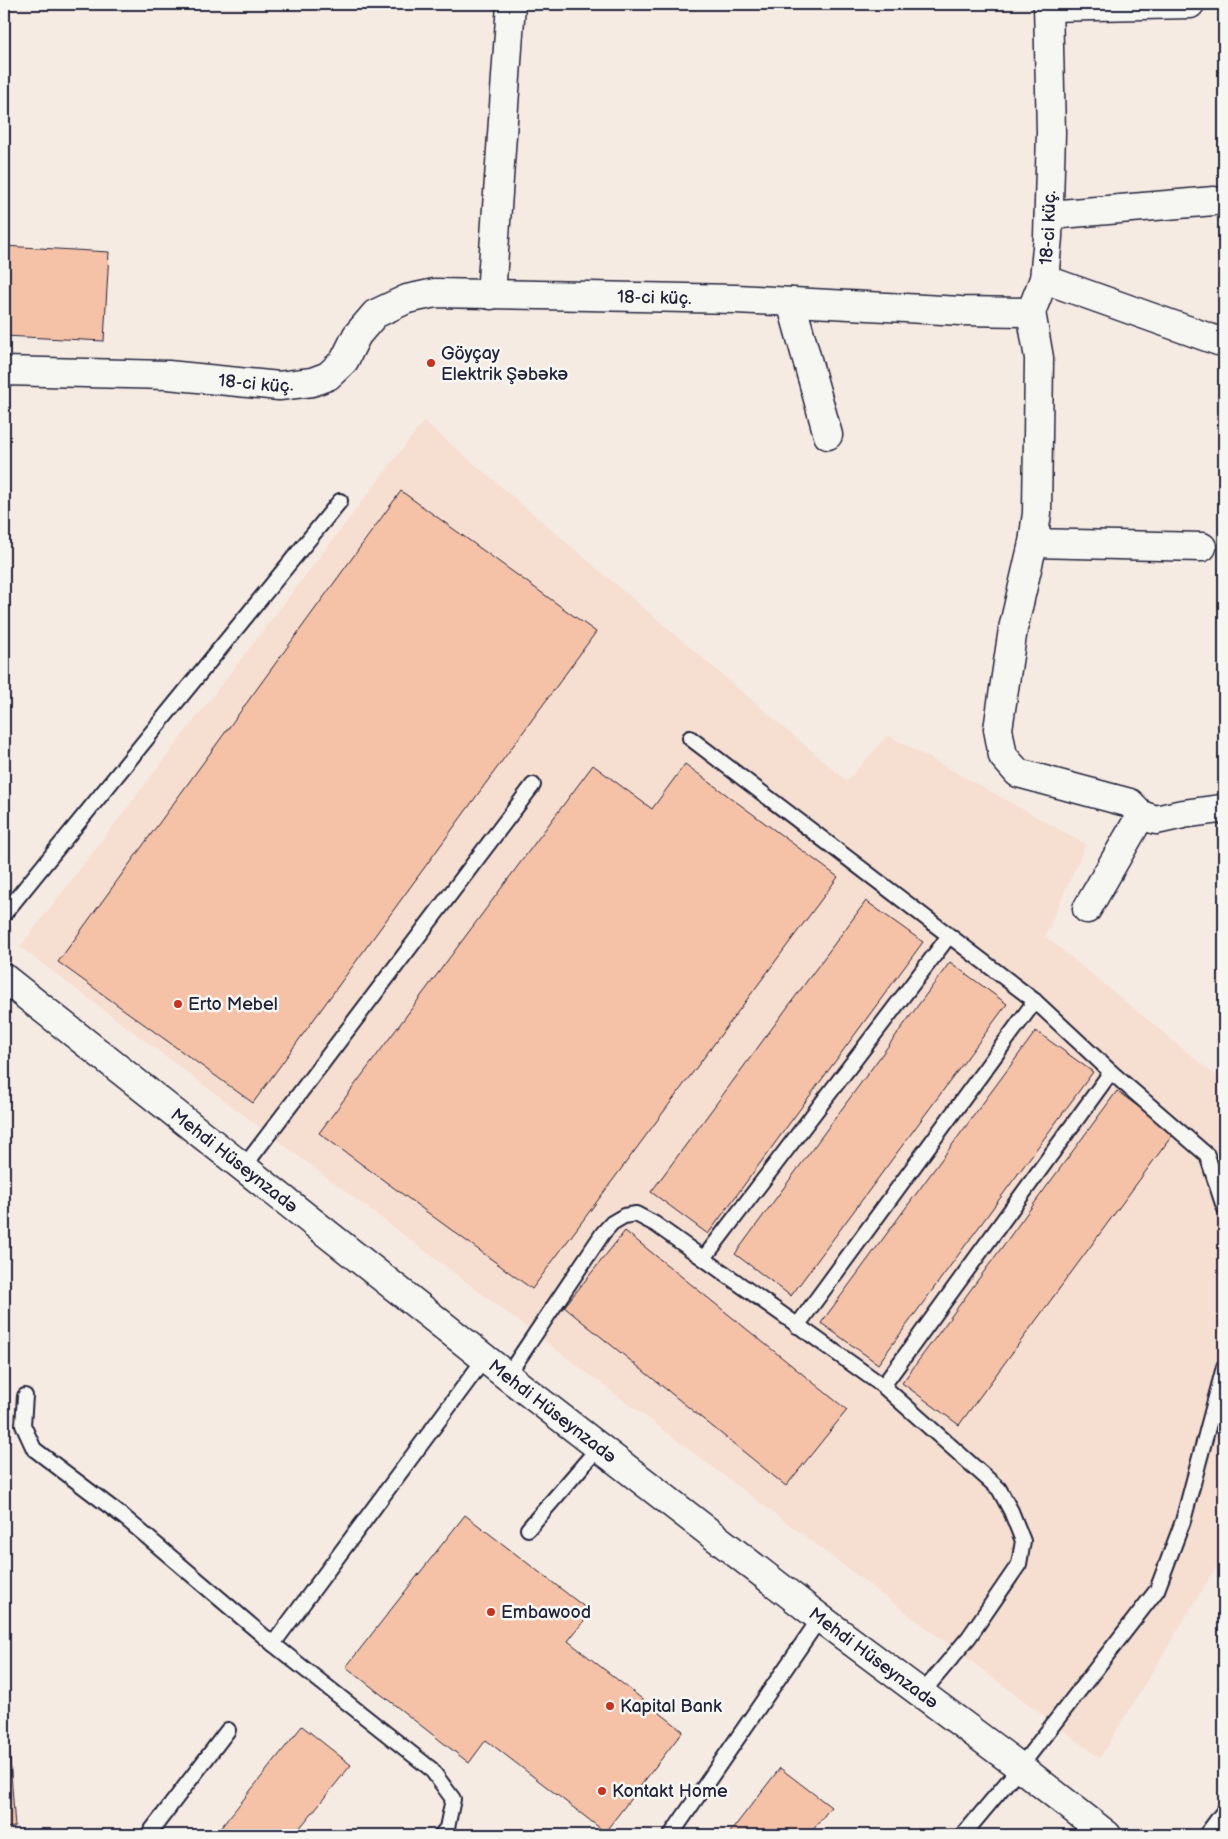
<svg xmlns="http://www.w3.org/2000/svg" width="1228" height="1839" viewBox="0 0 1228 1839" font-family="'Balsamiq Sans',sans-serif">
<rect width="100%" height="100%" fill="#f6ebe3"/>
<filter id="ink" filterUnits="userSpaceOnUse"><feTurbulence type="fractalNoise" baseFrequency=".02" numOctaves="2"/><feDisplacementMap in="SourceGraphic" scale="10" xChannelSelector="R" yChannelSelector="G"/><feConvolveMatrix kernelMatrix="1 2 1 2 8 2 1 2 1" color-interpolation-filters="sRGB"/></filter>
<g filter="url(#ink)">
<!-- built -->
<polygon fill="#f6ded1" points="424,421 847,781 888,735 1086,844 1045,936 1224,1082 1224,1554 1100,1758 20,947"/>
<!-- building -->
<g fill="#f5c1a7" stroke="#22223b">
<polygon points="4,246 109,252 104,341 4,336"/>
<polygon points="401,491 596,632 253,1103 58,962"/>
<polygon points="685,764 838,877 532,1289 319,1133 593,765 652,809"/>
<polygon points="866,901 923,942 708,1234 651,1192"/>
<polygon points="950,962 1007,1004 791,1296 735,1254"/>
<polygon points="1036,1031 1093,1072 878,1364 821,1323"/>
<polygon points="1117,1091 1174,1133 959,1425 902,1383"/>
<polygon points="625,1231 847,1410 786,1486 564,1307"/>
<polygon points="465,1515 591,1612 568,1641 683,1731 605,1832 486,1740 469,1763 346,1667"/>
<polygon points="4,1678 15,1827 4,1828"/>
<polygon points="302,1726 351,1765 294,1835 215,1835"/>
<polygon points="780,1768 831,1807 809,1835 728,1835"/>
</g>
<g fill="none" stroke-linecap="round" stroke-linejoin="round">
<!-- lane casing -->
<g stroke="#22223b" stroke-width="18">
<g id="lane">
<polyline points="690,738 1035,1001 1111,1072 1207,1155 1224,1207"/>
<polyline points="4,914 340,501"/>
<polyline points="243,1168 533,785"/>
<polyline points="704,1258 949,936"/>
<polyline points="797,1326 1035,1001"/>
<polyline points="507,1376 603,1233 612,1223 624,1216 636,1214 655,1224 883,1386 999,1489 1011,1511 1023,1541 1019,1564 969,1637 922,1693"/>
<polyline points="883,1386 1111,1072"/>
<polyline points="25,1396 23,1425 34,1449 125,1518 273,1644 431,1769 453,1799 447,1828 441,1835"/>
<polyline points="528,1529 599,1447"/>
<polyline points="273,1644 485,1358"/>
<polyline points="148,1835 228,1730"/>
<polyline points="671,1835 820,1618"/>
<polyline points="963,1835 1020,1767 1157,1590 1183,1521 1224,1367"/>
<polyline points="1206,1835 1224,1811"/>
</g>
</g>
<!-- street casing -->
<g stroke="#22223b" stroke-width="31">
<g id="street">
<polyline points="1048,7 1190,4"/>
<polyline points="1049,215 1214,201"/>
<polyline points="1044,279 1218,341"/>
<polyline points="491,295 511,4"/>
<polyline points="791,302 828,435"/>
<polyline points="1031,312 1039,358 1037,513 1033,543 1202,547"/>
<path id="s1" d="M4,371L168,375L279,386L312,382L328,376L344,361L357,335L375,314L407,299L435,293L736,299L961,311L1031,312L1044,279L1048,237L1051,133L1048,4"/>
<polyline points="1033,543 1013,629 998,729 1003,756 1018,773 1130,803 1141,815 1156,820 1183,814 1220,809 1224,810"/>
<polyline points="1087,909 1141,815"/>
</g>
</g>
<!-- secondary casing -->
<g stroke="#22223b" stroke-width="31">
<g id="secondary">
<path id="s2" d="M4,978L507,1376L820,1618L1020,1767L1107,1835"/>
</g>
</g>
<!-- lane -->
<use href="#lane" stroke="#f6f6f2" stroke-width="14"/>
<!-- street -->
<use href="#street" stroke="#f6f6f2" stroke-width="28"/>
<!-- secondary -->
<use href="#secondary" stroke="#f6f6f2" stroke-width="28"/>
</g>
</g>
<!-- markers -->
<g fill="#c8321e" stroke="#f6f6f2" stroke-width="2">
<circle cx="431" cy="363" r="5"/>
<circle cx="178" cy="1004" r="5"/>
<circle cx="491" cy="1612" r="5"/>
<circle cx="610" cy="1706" r="5"/>
<circle cx="602" cy="1791" r="5"/>
</g>
<g text-anchor="middle" dominant-baseline="central" stroke-width="5" stroke-linejoin="round" paint-order="stroke">
<!-- street labels -->
<g font-size="18" fill="#22223b" stroke="#f6f6f2">
<text stroke="none"><textPath href="#s1" startOffset="1152">18-ci küç.</textPath></text>
<text stroke="none"><textPath href="#s1" startOffset="688">18-ci küç.</textPath></text>
<text stroke="none"><textPath href="#s1" startOffset="252">18-ci küç.</textPath></text>
<text stroke="none"><textPath href="#s2" startOffset="294">Mehdi Hüseynzadə</textPath></text>
<text stroke="none"><textPath href="#s2" startOffset="699">Mehdi Hüseynzadə</textPath></text>
<text stroke="none"><textPath href="#s2" startOffset="1104">Mehdi Hüseynzadə</textPath></text>
</g>
<!-- poi labels -->
<g font-size="18" fill="#22223b" stroke="#f6f6f2" text-anchor="start">
<text x="441" y="353">Göyçay<tspan x="441" dy="21">Elektrik Şəbəkə</tspan></text>
<text x="188" y="1004">Erto Mebel</text>
<text x="501" y="1612">Embawood</text>
<text x="620" y="1706">Kapital Bank</text>
<text x="612" y="1791">Kontakt Home</text>
</g>
</g>
<!-- margin -->
<rect width="1228" height="1839" fill="none" stroke="#f6f6f2" stroke-width="20"/>
<rect x="10" y="10" width="1208" height="1819" fill="none" stroke="#22223b" stroke-width="2" filter="url(#ink)"/>
</svg>
